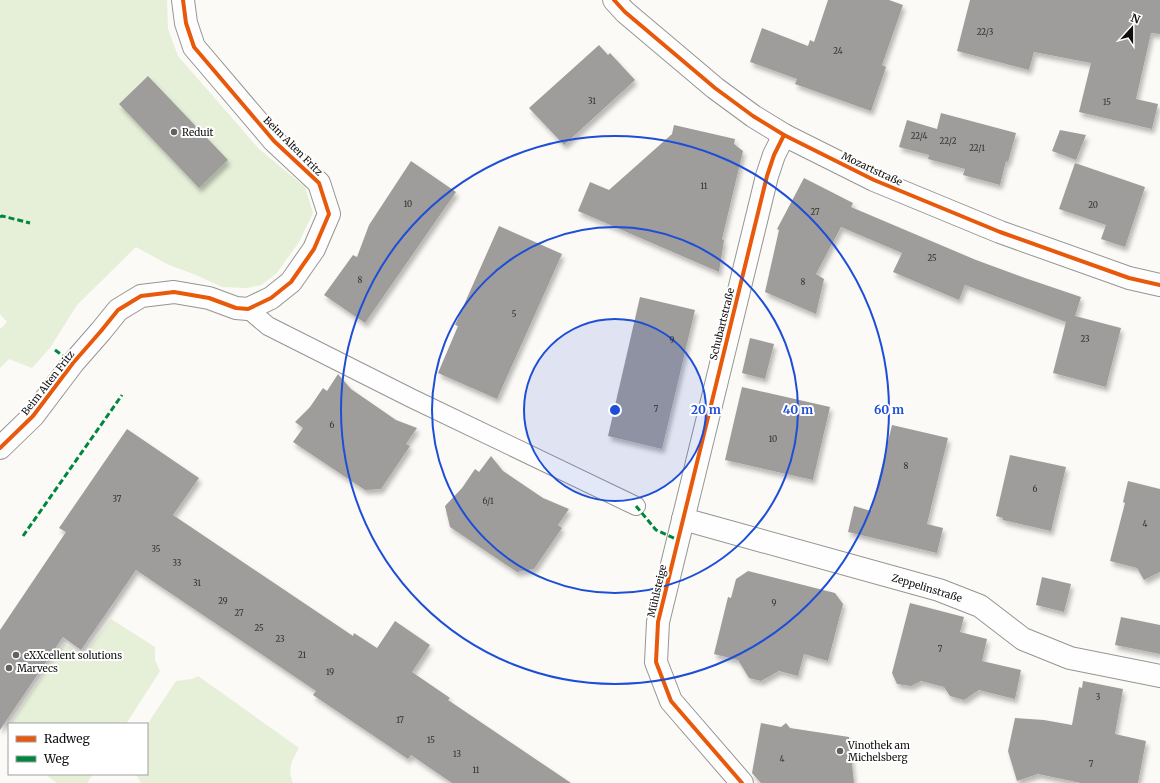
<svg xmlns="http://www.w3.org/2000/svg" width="1160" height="783" viewBox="0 0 1160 783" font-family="Merriweather,serif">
<defs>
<filter id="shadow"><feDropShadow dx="2.5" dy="4.5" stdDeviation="2" flood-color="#0004"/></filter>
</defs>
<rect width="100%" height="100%" fill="#fbfaf6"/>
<!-- green -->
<g fill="#e6efd8">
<polygon points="0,0 167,0 168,29 178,56 259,149 305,187 313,213 299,242 276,274 261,285 247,288 222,287 196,275 169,265 136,247 77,305 50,348 32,368 9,359 0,368 0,329 7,322 0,314"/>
<polygon points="111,619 155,647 155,660 160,671 126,724 10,724 64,644 84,654"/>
<path d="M198,676L299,748C292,760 287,769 293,783H141L136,774H147V725L176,681L192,679Z"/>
<polygon points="45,774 93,774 87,783 57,783"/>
</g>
<!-- building -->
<g fill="#9f9d9b" filter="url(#shadow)">
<polygon points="828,0 889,0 903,5 882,65 886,67 871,111 795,84 797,79 750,62 762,28 808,46 810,40 814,42"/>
<polygon points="970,0 1160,0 1160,34 1151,33 1136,99 1158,104 1152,129 1079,112 1091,63 1034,52 1029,70 957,51"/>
<polygon points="599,45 608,55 610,53 635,80 564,145 529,108"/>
<polygon points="148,76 228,160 199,188 119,104"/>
<polygon points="941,113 1016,133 1008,162 1006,161 1000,185 963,175 965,169 928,159 929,155 899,147 907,120 937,129"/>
<polygon points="674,125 735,139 734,144 743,151 722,239 724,240 719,272 578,211 590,182 609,190 672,134"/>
<polygon points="1060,130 1086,135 1076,160 1052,151"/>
<polygon points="411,161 456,192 365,323 324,295 353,255 357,257 369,225"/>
<polygon points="1075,163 1145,187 1125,247 1101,239 1106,225 1059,209"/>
<polygon points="804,178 853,203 851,207 976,260 1025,278 1081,297 1075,316 1121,328 1106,387 1053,373 1066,322 965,285 959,300 893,272 902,253 841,227 816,274 824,279 816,314 765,292 779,230 777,229"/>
<polygon points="499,226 562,254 497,399 438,373 458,326 455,325"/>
<polygon points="640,297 695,310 662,449 608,436"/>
<polygon points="750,338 774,344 765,379 742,373"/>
<polygon points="338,374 351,389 396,420 417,428 406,444 410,446 381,489 365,490 293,442 303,428 295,422 310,407 323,388 327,391"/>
<polygon points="742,387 830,407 813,480 725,460"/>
<polygon points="892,425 948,438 927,524 943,528 937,553 848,532 854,506 871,511"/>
<polygon points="127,429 199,478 173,515 353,636 354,633 377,648 395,621 430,645 412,672 450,698 448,700 571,783 452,783 411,755 408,759 313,695 316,691 136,570 81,650 63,637 0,730 0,630 66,532 59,528"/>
<polygon points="1010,455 1066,467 1051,531 1003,520 1003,518 996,516"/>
<polygon points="491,456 503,471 543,498 569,509 558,525 562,528 534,569 517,572 450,527 445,506 462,488 475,469 479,472"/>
<polygon points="1128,481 1160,489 1160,572 1144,580 1137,568 1110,561 1125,503 1123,502"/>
<polygon points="748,571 835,593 843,604 828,661 804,654 798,676 779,671 761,681 749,678 738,660 714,654 728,597 731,598 736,579"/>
<polygon points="1042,577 1071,584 1064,612 1036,605"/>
<polygon points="910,603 964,617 960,632 987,639 982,661 1021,670 1015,699 979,690 964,700 950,696 944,687 921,681 911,686 897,684 892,673"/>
<polygon points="1121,617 1160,625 1160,654 1115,645"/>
<polygon points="1083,681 1123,689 1115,734 1146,741 1138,783 1081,783 1038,774 1017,781 1008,751 1015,718 1044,720 1072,725 1079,687 1082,688"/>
<polygon points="761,723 781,727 786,723 790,728 849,737 854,783 761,783 752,773"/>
</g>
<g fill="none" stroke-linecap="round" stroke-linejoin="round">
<!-- service casing -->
<g stroke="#959593" stroke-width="20">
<polyline id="service" points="248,309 268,326 411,398 636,506"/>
</g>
<!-- minor casing -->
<g stroke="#959593" stroke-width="24">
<g id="minor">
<polyline points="614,0 625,12 715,88 753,116 784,135 874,180 1000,232 1129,278 1160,285"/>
<polyline points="0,448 33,416 73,363 101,331 118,310 141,296 174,292 209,298 236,308 248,309 271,298 291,282 314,249 329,214 319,183 274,141 194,47 186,23 183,0"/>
<polyline points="683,519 939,590 980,606 1023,639 1070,658 1160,676"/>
<polyline points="742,783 671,701 656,662 658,622 767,176 774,155 784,135"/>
</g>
</g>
<!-- service -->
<use href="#service" stroke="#fefefe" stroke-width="18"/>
<!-- minor -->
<use href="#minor" stroke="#fefefe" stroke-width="22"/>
<!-- quiet -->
<g stroke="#00873e" stroke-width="3" stroke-dasharray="6 3" stroke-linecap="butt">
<polyline points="0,217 2,216 30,223"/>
<polyline points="55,350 73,363"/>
<polyline points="636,506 656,530 678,540"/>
<polyline points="23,536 122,395"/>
</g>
<!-- cycleway casing -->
<g stroke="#fff" stroke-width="6">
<g id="cycleway">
<polyline points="614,0 625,12 715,88 753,116 784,135 874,180 1000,232 1129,278 1160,285"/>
<polyline points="0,448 33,416 73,363 101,331 118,310 141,296 174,292 209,298 236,308 248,309 271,298 291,282 314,249 329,214 319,183 274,141 194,47 186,23 183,0"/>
<polyline points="742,783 671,701 656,662 658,622 767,176 774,155 784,135"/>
</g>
</g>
<!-- cycleway -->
<use href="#cycleway" stroke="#e8590c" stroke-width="4"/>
</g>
<!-- distance rings -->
<circle cx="615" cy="410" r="91" fill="#1d4ed8" fill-opacity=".12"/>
<g fill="none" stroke="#1d4ed8" stroke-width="2">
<circle cx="615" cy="410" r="91"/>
<circle cx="615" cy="410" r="183"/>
<circle cx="615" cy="410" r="274"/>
</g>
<!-- markers -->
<g fill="#626160" stroke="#fff" stroke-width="1.5">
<circle cx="174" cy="132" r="4"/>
<circle cx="16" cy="655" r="4"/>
<circle cx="9" cy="668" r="4"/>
<circle cx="840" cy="751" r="4"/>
</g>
<g text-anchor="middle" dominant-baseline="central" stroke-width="4" stroke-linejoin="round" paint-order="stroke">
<!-- number labels -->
<g font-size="8" fill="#333232">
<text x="985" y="32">22/3</text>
<text x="838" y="51">24</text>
<text x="592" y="101">31</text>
<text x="1107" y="102">15</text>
<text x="919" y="136">22/4</text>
<text x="948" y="141">22/2</text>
<text x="977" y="148">22/1</text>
<text x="704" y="186">11</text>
<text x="408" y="204">10</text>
<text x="1093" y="205">20</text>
<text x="815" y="212">27</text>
<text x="932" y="258">25</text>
<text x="360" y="280">8</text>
<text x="803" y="282">8</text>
<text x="514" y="314">5</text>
<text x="1085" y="339">23</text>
<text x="672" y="340">9</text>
<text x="656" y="409">7</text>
<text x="332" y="425">6</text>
<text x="773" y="439">10</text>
<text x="906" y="466">8</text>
<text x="1035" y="489">6</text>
<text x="117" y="499">37</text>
<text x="488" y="501">6/1</text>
<text x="1145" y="524">4</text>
<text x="156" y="549">35</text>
<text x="177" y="563">33</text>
<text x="197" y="583">31</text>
<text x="223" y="601">29</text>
<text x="774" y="603">9</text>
<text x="239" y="613">27</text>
<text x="259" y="628">25</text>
<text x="280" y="639">23</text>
<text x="940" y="649">7</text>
<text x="302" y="655">21</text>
<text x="330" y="672">19</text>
<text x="1098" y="697">3</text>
<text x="400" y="720">17</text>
<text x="431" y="740">15</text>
<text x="457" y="754">13</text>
<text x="782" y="759">4</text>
<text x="1091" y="764">7</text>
<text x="476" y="770">11</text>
</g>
<!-- poi labels -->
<g font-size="10" fill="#0f0f0f" stroke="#fff" text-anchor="start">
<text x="182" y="132">Reduit</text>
<text x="24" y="655">eXXcellent solutions</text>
<text x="17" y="668">Marvecs</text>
<text x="848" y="745">Vinothek am<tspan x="848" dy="12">Michelsberg</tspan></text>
</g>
<!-- street labels -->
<g font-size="10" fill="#0f0f0f" stroke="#fff">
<text transform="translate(293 146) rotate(45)">Beim Alten Fritz</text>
<text transform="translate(872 169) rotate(25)">Mozartstraße</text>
<text transform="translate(722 324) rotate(-76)">Schubartstraße</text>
<text transform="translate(48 383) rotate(-52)">Beim Alten Fritz</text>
<text transform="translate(927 588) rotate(17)">Zeppelinstraße</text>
<text transform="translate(657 591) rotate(-77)">Mühlsteige</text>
</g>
</g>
<circle cx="615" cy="410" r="6" fill="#1d4ed8" stroke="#fff" stroke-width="2"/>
<g font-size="12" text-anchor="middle" font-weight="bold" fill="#1d4ed8" stroke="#fff" stroke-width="4" stroke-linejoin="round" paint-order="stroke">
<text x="706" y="414">20 m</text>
<text x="798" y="414">40 m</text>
<text x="889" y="414">60 m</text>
</g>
<!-- legend -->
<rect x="8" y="723" width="140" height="52" fill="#ffffff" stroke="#9f9f9f"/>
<rect x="16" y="736" width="20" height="6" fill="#e8590c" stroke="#9f9f9f"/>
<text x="44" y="743" font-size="12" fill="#0f0f0f">Radweg</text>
<rect x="16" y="756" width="20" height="6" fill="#00873e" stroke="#9f9f9f"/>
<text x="44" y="763" font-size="12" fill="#0f0f0f">Weg</text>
<!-- north arrow -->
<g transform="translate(1132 28) rotate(21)" stroke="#ffffff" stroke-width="3" paint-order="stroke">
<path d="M0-3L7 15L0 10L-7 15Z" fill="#0f0f0f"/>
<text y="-6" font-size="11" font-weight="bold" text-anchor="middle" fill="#0f0f0f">N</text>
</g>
</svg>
